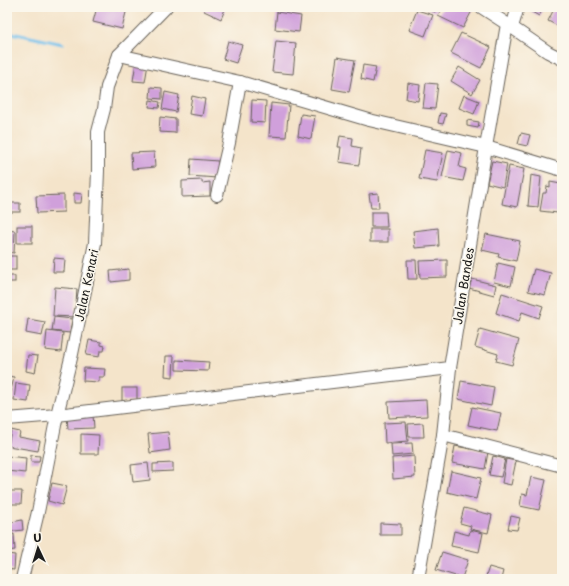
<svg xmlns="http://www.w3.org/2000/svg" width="569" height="586" viewBox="0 0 569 586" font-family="'Playpen Sans',sans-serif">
<rect width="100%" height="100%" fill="#fbf7ec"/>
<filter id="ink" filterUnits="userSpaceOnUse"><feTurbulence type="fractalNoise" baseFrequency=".025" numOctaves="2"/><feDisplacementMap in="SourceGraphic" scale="8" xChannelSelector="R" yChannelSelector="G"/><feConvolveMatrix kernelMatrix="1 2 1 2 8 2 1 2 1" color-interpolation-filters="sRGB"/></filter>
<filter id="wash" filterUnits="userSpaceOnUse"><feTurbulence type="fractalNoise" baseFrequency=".012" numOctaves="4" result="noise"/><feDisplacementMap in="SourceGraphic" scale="16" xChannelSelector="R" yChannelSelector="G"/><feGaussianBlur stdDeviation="0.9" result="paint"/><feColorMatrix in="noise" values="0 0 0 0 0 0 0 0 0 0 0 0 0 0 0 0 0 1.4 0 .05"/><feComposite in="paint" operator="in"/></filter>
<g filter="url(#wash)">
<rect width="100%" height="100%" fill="#f4e4ca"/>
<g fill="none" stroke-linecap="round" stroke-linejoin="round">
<!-- stream -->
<polyline stroke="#71c0ec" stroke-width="3" points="7,32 63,44"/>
</g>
<g id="blocks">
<!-- building -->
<g fill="#d0a0db">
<polygon points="97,7 127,8 122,29 93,22"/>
<polygon points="205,7 226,7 221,19 204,11"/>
<polygon points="286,7 302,7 301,12"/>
<polygon points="422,7 438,7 435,12"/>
<polygon points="443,7 474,7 463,28 438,16"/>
<polygon points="532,7 544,7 539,16 530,11"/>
<polygon points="555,7 562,7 562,18 558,26 548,21"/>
<polygon points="417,10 433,15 425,36 409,30"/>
<polygon points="277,12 301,16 299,32 275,29"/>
<polygon points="461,33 491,47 481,68 451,53"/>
<polygon points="228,41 242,45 236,63 223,59"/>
<polygon points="276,41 296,43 293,74 272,72"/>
<polygon points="337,57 355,60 349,92 332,89"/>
<polygon points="136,62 148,64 145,82 133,81"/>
<polygon points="363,65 376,67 373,82 361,79"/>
<polygon points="459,67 480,80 472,94 451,81"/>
<polygon points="408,83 420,85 418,101 406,99"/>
<polygon points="426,83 438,84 435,109 423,108"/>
<polygon points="151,87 162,88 162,99 150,98"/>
<polygon points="165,92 179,95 176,112 162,109"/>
<polygon points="464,95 479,101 474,114 459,108"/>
<polygon points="192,96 205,99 202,116 189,114"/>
<polygon points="150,100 160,102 159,108 149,107"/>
<polygon points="252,100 266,101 265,123 251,122"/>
<polygon points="271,103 289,105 286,137 269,136"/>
<polygon points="440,113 446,114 443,124 438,123"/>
<polygon points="301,114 315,116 311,139 298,136"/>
<polygon points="160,117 176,119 176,133 159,132"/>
<polygon points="467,120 479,122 478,128 467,126"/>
<polygon points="521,133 530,135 527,146 518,144"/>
<polygon points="340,136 353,138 352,146 361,148 359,165 339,162 341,147 338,147"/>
<polygon points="425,150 443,153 437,182 419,179"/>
<polygon points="448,150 462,153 459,167 466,169 463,181 442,177"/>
<polygon points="154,152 155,167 132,169 131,153"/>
<polygon points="191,159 218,161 217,178 190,176"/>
<polygon points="492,161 507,164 503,187 487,183"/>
<polygon points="509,166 524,169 517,207 502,204"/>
<polygon points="531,175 541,177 538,207 528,206"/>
<polygon points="202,180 202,183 210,182 210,196 182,197 182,181"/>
<polygon points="550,182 561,184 558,213 540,211 543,193 546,193 547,186 550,187"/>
<polygon points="74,193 82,194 81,203 74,203"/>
<polygon points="378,193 379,208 371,208 369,194"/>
<polygon points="64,195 64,212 37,213 36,196"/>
<rect x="7" y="203" width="13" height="9"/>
<polygon points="371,212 386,212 387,227 371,227"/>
<rect x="17" y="226" width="15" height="17"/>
<polygon points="438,228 439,246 415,248 413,231"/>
<rect x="370" y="229" width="18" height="13"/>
<polygon points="7,230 15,231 14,253 7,252"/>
<polygon points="486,234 520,241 516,261 498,257 499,254 482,250"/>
<rect x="7" y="256" width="9" height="14"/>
<polygon points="54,258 65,259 64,272 53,272"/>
<polygon points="407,260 416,260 417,279 408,279"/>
<polygon points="447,260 447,277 420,278 419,261"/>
<polygon points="498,263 515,267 511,286 494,282"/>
<polygon points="129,269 129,280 111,282 110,271"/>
<polygon points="534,269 551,273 545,295 528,291"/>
<rect x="8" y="276" width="7" height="6"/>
<polygon points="472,279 496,285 494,295 469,288"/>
<polygon points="55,287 77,289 75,317 53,316"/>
<polygon points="502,293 543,306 539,318 522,312 519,321 496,313"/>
<polygon points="54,317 72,319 70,333 52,331"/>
<polygon points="28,319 45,322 42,336 26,333"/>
<polygon points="480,329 519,340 512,365 496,361 498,354 475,347"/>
<polygon points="47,331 63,333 61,352 45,350"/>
<polygon points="89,340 101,342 101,345 105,346 104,351 100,351 99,357 86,355"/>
<polygon points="28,355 38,356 35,373 26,371"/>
<polygon points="166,356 174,356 173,377 165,376"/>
<polygon points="176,360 209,362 208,371 176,370"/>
<polygon points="84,368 105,369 104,377 99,377 99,382 83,381"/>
<polygon points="7,376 14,377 8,405 7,405"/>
<polygon points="461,381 494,387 491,406 458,399"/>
<polygon points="16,383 30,385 28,402 14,400"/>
<rect x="122" y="388" width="15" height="13"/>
<polygon points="426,400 427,416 389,418 388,402"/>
<polygon points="472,407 501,413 497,431 468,425"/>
<polygon points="93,415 94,428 68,429 67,416"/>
<polygon points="406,422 408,441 385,443 384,423"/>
<polygon points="423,423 424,437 409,437 408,424"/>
<polygon points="11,430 20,432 19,437 40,441 38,451 8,446"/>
<polygon points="168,432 170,450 150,453 148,434"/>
<polygon points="81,434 99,435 98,454 81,454"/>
<polygon points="412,443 413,454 392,456 391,444"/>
<polygon points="455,446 488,452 485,469 452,463"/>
<polygon points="31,455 40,456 39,462 31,462"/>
<polygon points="7,456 26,458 25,473 7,471"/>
<polygon points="414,456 415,477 393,479 392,458"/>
<polygon points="493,456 505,459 501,477 489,475"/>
<polygon points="506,459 516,461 511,485 502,483"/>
<polygon points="148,463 150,480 133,482 131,465"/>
<polygon points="173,463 173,471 153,472 153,464"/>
<polygon points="451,471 481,478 476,499 447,492"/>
<polygon points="531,477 546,480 539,510 520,506 522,494 527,495"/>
<polygon points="52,483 67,486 62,505 48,501"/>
<polygon points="7,491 22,491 21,504 7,504"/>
<polygon points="464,508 492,515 488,533 470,529 471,526 460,523"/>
<polygon points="511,516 520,518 517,530 508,529"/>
<polygon points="22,520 23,530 7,532 7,523"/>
<polygon points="380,523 401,524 401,535 380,535"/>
<polygon points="470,530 483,533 479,552 451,546 454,531 469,535"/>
<polygon points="14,534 15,550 7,551 7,535"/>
<polygon points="442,552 468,560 462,578 436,570"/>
<polygon points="7,554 15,555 14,570 7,569"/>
<polygon points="489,567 503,571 501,579 485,579"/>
</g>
</g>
</g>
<g filter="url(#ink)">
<use href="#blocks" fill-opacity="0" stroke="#686259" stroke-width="1"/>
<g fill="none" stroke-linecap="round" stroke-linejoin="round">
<!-- minor casing -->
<g stroke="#686259" stroke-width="14">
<g id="minor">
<polyline points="507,24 548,52 562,59"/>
<polyline points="512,27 518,7"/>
<polyline points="119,55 240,82 369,120 486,147 562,170"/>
<polyline points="217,195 229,143 240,82"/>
<polyline points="7,419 57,415 450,368"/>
<polyline points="443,435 562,466"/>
<polyline points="22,579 38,512 57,415 72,354 95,243 98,171 98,132 104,109 107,87 119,55 166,7"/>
<polyline points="418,579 443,435 450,368 486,147 507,24 481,7"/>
</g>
</g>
<!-- minor -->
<use href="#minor" stroke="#fff" stroke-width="12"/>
</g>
</g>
<g text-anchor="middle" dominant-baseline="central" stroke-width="3" stroke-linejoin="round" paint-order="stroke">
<!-- street labels -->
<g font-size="12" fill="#1c1c1c" stroke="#fbf7ec">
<text transform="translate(86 285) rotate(-78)">Jalan Kenari</text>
<text transform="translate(463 286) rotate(-81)">Jalan Bandes</text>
</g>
</g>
<!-- margin -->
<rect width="569" height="586" fill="none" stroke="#fbf7ec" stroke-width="24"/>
<!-- north arrow -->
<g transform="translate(38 548) rotate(356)" stroke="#fbf7ec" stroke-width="3" paint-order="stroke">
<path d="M0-3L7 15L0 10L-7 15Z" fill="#1c1c1c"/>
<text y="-6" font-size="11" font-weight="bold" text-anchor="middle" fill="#1c1c1c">U</text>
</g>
</svg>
